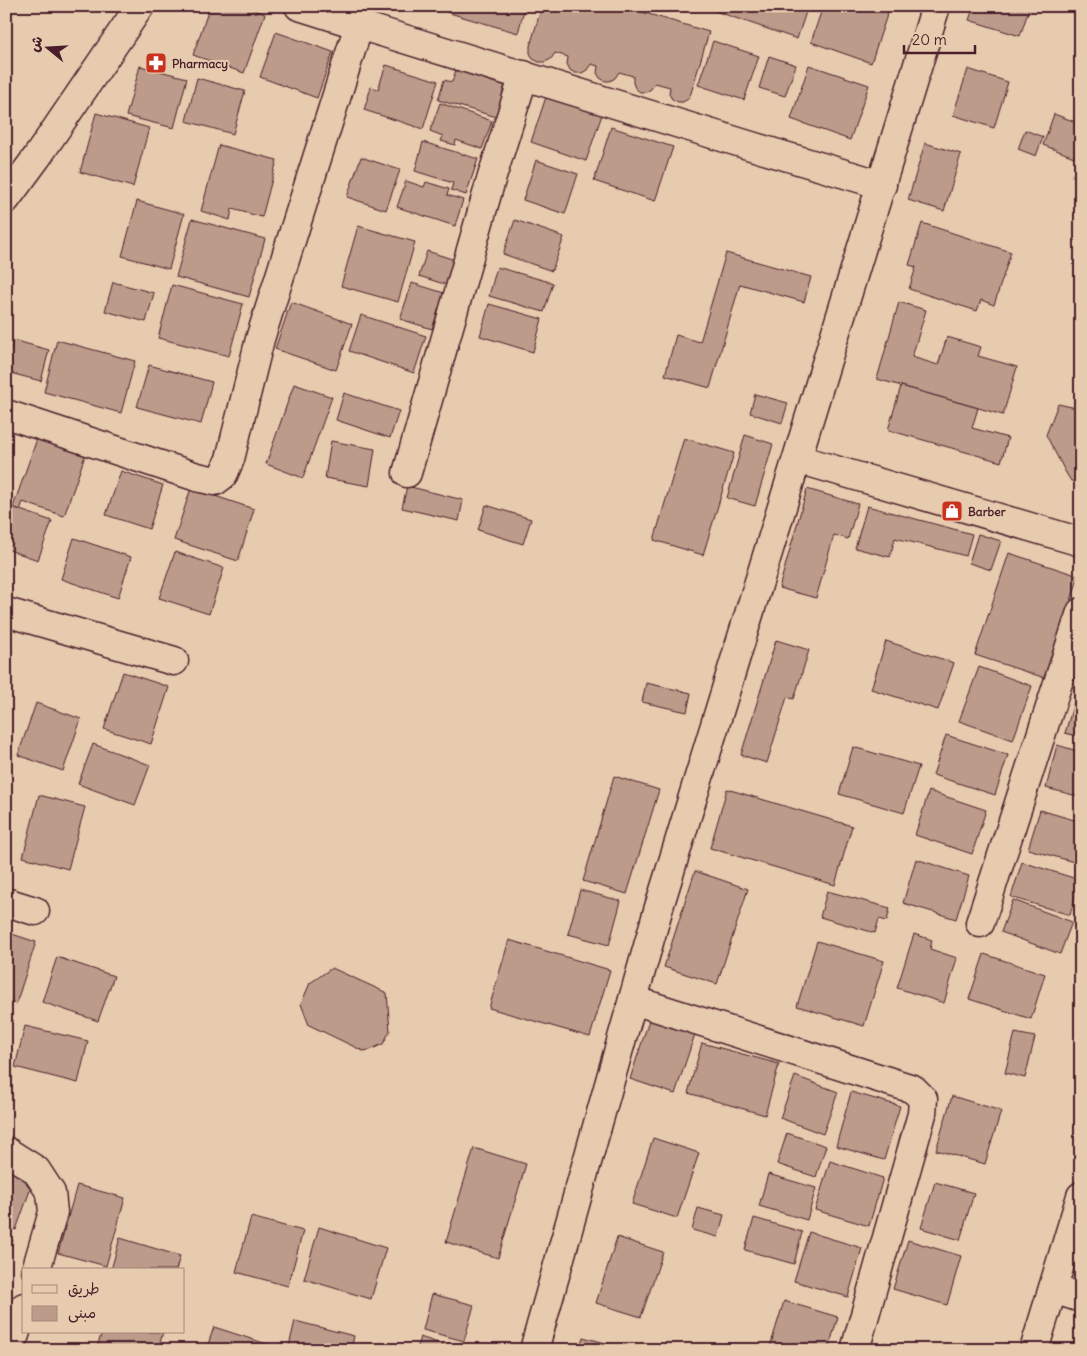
<svg xmlns="http://www.w3.org/2000/svg" width="1087" height="1356" viewBox="0 0 1087 1356" font-family="Delius,'Playpen Sans Arabic',sans-serif">
<rect width="100%" height="100%" fill="#e7cbae"/>
<filter id="ink" filterUnits="userSpaceOnUse"><feTurbulence type="fractalNoise" baseFrequency=".02" numOctaves="2"/><feDisplacementMap in="SourceGraphic" scale="10" xChannelSelector="R" yChannelSelector="G"/><feConvolveMatrix kernelMatrix="1 2 1 2 8 2 1 2 1" color-interpolation-filters="sRGB"/></filter>
<g filter="url(#ink)">
<!-- building -->
<g fill="#bc9b8a" stroke="#4a1f2b">
<polygon points="210,6 243,6 265,14 244,73 193,55"/>
<polygon points="448,6 525,6 518,33 446,12"/>
<polygon points="542,6 622,6 709,32 691,93 688,99 683,102 678,102 672,99 669,94 670,87 655,83 651,89 646,92 640,92 635,88 633,83 633,76 619,72 615,78 610,81 605,81 600,78 597,73 598,66 591,64 587,70 582,73 575,73 570,70 567,64 568,57 555,53 551,59 545,62 539,62 533,59 530,53 530,46"/>
<polygon points="674,6 692,6 691,11"/>
<polygon points="717,6 808,6 797,39 715,11"/>
<polygon points="823,6 890,6 871,63 811,42"/>
<polygon points="974,6 1030,6 1020,36 969,20"/>
<polygon points="276,32 333,52 317,98 260,77"/>
<polygon points="713,41 759,56 744,100 698,85"/>
<polygon points="769,56 796,65 785,96 759,88"/>
<polygon points="386,65 438,81 423,129 364,110 371,87 378,89"/>
<polygon points="809,65 869,85 850,140 791,119"/>
<polygon points="140,66 187,78 174,128 126,116"/>
<polygon points="968,69 1008,82 994,128 953,115"/>
<polygon points="456,70 505,85 502,95 507,96 500,118 438,100 444,80 452,82"/>
<polygon points="197,78 245,91 233,134 186,121"/>
<polygon points="548,91 604,109 586,161 531,142"/>
<polygon points="440,103 492,121 482,149 456,140 455,145 441,141 443,136 430,131"/>
<polygon points="96,113 149,128 133,187 80,172"/>
<polygon points="1054,114 1081,124 1081,139 1074,157 1043,145"/>
<polygon points="611,127 673,147 655,201 594,181"/>
<polygon points="1025,130 1043,137 1036,156 1018,149"/>
<polygon points="423,142 478,159 466,195 451,190 453,183 415,171"/>
<polygon points="925,143 961,154 944,211 908,200"/>
<polygon points="219,145 277,160 262,217 232,209 230,220 201,211"/>
<polygon points="361,157 400,170 386,210 347,197"/>
<polygon points="536,160 578,174 565,214 523,200"/>
<polygon points="1081,160 1081,180 1072,176"/>
<polygon points="406,181 424,187 426,182 449,189 447,195 463,200 455,226 397,207"/>
<polygon points="137,201 184,214 169,269 122,256"/>
<polygon points="192,219 265,239 249,297 176,277"/>
<polygon points="515,220 564,237 552,271 503,254"/>
<polygon points="922,223 1011,252 994,305 981,300 977,311 909,289 916,267 909,265"/>
<polygon points="358,226 415,242 398,302 341,286"/>
<polygon points="427,251 455,260 447,285 419,276"/>
<polygon points="726,253 811,277 804,302 740,284 710,388 665,375 676,335 700,342"/>
<polygon points="497,267 553,283 544,312 489,296"/>
<polygon points="113,282 154,293 146,322 105,311"/>
<polygon points="412,283 444,293 432,329 400,319"/>
<polygon points="172,285 243,304 229,356 158,338"/>
<polygon points="291,302 352,324 336,370 275,349"/>
<polygon points="899,302 926,310 912,357 938,365 947,337 981,347 978,356 1017,367 1003,415 877,379"/>
<polygon points="489,304 542,319 533,352 480,336"/>
<polygon points="361,315 426,336 414,373 349,351"/>
<polygon points="13,340 49,350 41,381 6,372 6,364"/>
<polygon points="57,340 135,361 121,413 44,392"/>
<polygon points="149,365 212,382 201,424 137,407"/>
<polygon points="294,384 332,397 303,478 266,464"/>
<polygon points="901,386 978,408 972,428 1008,438 1001,462 888,430"/>
<polygon points="344,393 399,411 390,438 336,420"/>
<polygon points="755,394 788,403 782,423 750,413"/>
<polygon points="1058,404 1081,409 1081,428 1077,447 1081,448 1081,483 1071,481 1066,473 1046,435"/>
<polygon points="39,433 87,450 64,516 23,502 20,510 13,507"/>
<polygon points="745,435 773,444 755,506 727,498"/>
<polygon points="684,438 734,453 703,555 654,540"/>
<polygon points="331,441 375,449 369,486 325,478"/>
<polygon points="121,471 163,485 149,529 106,515"/>
<polygon points="407,486 463,500 459,521 402,508"/>
<polygon points="191,488 254,509 238,561 174,540"/>
<polygon points="807,489 858,504 848,539 834,535 816,598 779,588"/>
<polygon points="6,505 52,521 38,560 6,549"/>
<polygon points="486,505 531,519 523,544 478,530"/>
<polygon points="867,506 972,534 966,556 895,538 890,557 855,548"/>
<polygon points="978,534 1001,541 991,570 969,563"/>
<polygon points="74,538 131,557 118,598 61,579"/>
<polygon points="175,552 224,568 209,614 159,598"/>
<polygon points="1009,553 1079,576 1045,678 975,655"/>
<polygon points="776,640 809,650 794,699 787,697 767,763 741,755"/>
<polygon points="886,641 954,663 938,710 871,689"/>
<polygon points="979,667 1032,686 1013,740 959,721"/>
<polygon points="123,672 169,687 151,744 104,729"/>
<polygon points="646,683 691,693 687,712 642,702"/>
<polygon points="1075,699 1081,701 1081,737 1065,733"/>
<polygon points="36,703 81,719 63,771 18,755"/>
<polygon points="946,735 1008,755 995,795 933,775"/>
<polygon points="93,744 150,765 135,805 78,784"/>
<polygon points="1057,745 1081,752 1081,797 1046,788"/>
<polygon points="853,747 919,766 904,813 839,794"/>
<polygon points="614,776 659,790 627,894 583,881"/>
<polygon points="727,789 852,826 835,885 710,848"/>
<polygon points="929,791 986,810 972,854 915,835"/>
<polygon points="39,795 85,807 68,869 23,857"/>
<polygon points="1040,810 1081,822 1081,864 1028,849"/>
<polygon points="916,859 969,876 956,919 903,903"/>
<polygon points="1022,862 1080,880 1070,915 1011,897"/>
<polygon points="695,871 748,889 717,984 664,967"/>
<polygon points="580,890 621,901 609,945 568,934"/>
<polygon points="827,891 890,908 887,921 879,919 875,933 820,917"/>
<polygon points="1013,900 1072,922 1060,954 1001,932"/>
<polygon points="6,932 36,942 16,1004 6,1001"/>
<polygon points="914,934 932,940 930,949 957,958 944,1003 897,988"/>
<polygon points="509,940 610,970 590,1037 489,1008"/>
<polygon points="817,941 884,961 864,1026 797,1006"/>
<polygon points="984,954 1045,974 1031,1019 969,999"/>
<polygon points="57,957 114,976 98,1021 42,1002"/>
<polygon points="332,968 387,993 390,1031 383,1044 370,1050 363,1051 309,1025 301,1004 310,983"/>
<polygon points="651,1014 697,1028 675,1094 630,1079"/>
<polygon points="25,1026 88,1041 78,1083 15,1067"/>
<polygon points="1015,1033 1035,1037 1025,1078 1005,1073"/>
<polygon points="702,1043 779,1064 765,1115 688,1093"/>
<polygon points="795,1076 838,1092 823,1134 780,1118"/>
<polygon points="851,1092 900,1106 884,1160 836,1146"/>
<polygon points="952,1096 1001,1111 985,1164 936,1150"/>
<polygon points="787,1133 826,1146 816,1177 777,1164"/>
<polygon points="653,1138 699,1153 677,1218 632,1204"/>
<polygon points="474,1148 526,1164 498,1258 446,1242"/>
<polygon points="830,1161 883,1178 869,1226 815,1210"/>
<polygon points="6,1165 35,1176 16,1230 6,1227"/>
<polygon points="768,1174 816,1188 807,1220 759,1206"/>
<polygon points="935,1182 974,1193 960,1240 921,1228"/>
<polygon points="77,1185 125,1198 106,1266 58,1253"/>
<polygon points="698,1208 724,1215 718,1237 692,1230"/>
<polygon points="251,1217 303,1231 288,1286 236,1272"/>
<polygon points="754,1218 802,1232 794,1264 745,1250"/>
<polygon points="319,1227 386,1248 371,1299 304,1279"/>
<polygon points="809,1232 862,1248 848,1297 794,1281"/>
<polygon points="6,1237 13,1240 6,1261"/>
<polygon points="617,1237 663,1252 641,1317 596,1303"/>
<polygon points="120,1238 180,1256 176,1270 111,1270"/>
<polygon points="908,1240 961,1256 947,1305 893,1289"/>
<polygon points="432,1294 474,1305 464,1341 423,1330"/>
<polygon points="784,1301 838,1317 828,1350 769,1350"/>
<polygon points="295,1321 354,1336 351,1350 288,1350"/>
<polygon points="214,1327 276,1347 275,1350 206,1350"/>
<polygon points="102,1332 163,1332 158,1350 96,1350"/>
<polygon points="420,1337 459,1350 416,1350"/>
<polygon points="583,1337 624,1348 624,1350 579,1350"/>
<polygon points="884,1342 909,1350 882,1350"/>
</g>
<g fill="none" stroke-linecap="round" stroke-linejoin="round">
<!-- minor casing -->
<g stroke="#4a1f2b" stroke-width="31">
<g id="minor">
<polyline points="359,25 748,145 882,185"/>
<polyline points="6,199 37,157 140,6"/>
<polyline points="6,414 197,477 215,481 223,475 230,459 260,339 359,25 299,6"/>
<polyline points="798,459 1081,542"/>
<polyline points="407,473 491,180 524,75"/>
<polyline points="6,612 174,661"/>
<polyline points="6,902 35,911"/>
<polyline points="980,923 1081,612"/>
<polyline points="633,1000 913,1089 923,1099 922,1114 855,1350"/>
<polyline points="6,1151 36,1170 51,1193 53,1212 36,1270"/>
<polyline points="1053,1289 1081,1298"/>
<polyline points="10,1350 24,1307"/>
<polyline points="534,1350 659,907 936,6"/>
<polyline points="1034,1350 1081,1196"/>
</g>
</g>
<!-- minor -->
<use href="#minor" stroke="#e7cbae" stroke-width="28"/>
</g>
</g>
<!-- icons -->
<defs>
<g id="pharmacy-square" transform="scale(1.125)"><rect x="-9" y="-9" width="18" height="18" rx="4" fill="#c8321e" stroke="#e7cbae"/><path d="M-2-6h4v4h4v4h-4v4h-4v-4h-4v-4h4Z" fill="#fff"/></g>
<g id="shop-square" transform="scale(1.125)"><rect x="-9" y="-9" width="18" height="18" rx="4" fill="#c8321e" stroke="#e7cbae"/><path d="M-5-2.5h2.3a2.7 3.5 0 0 1 5.4 0H5L5.5 6h-11ZM-1.5-2.5h3a1.5 2.3 0 0 0-3 0Z" fill="#fff"/></g>
</defs>
<g fill-rule="evenodd">
<use href="#pharmacy-square" x="156" y="63"/>
<use href="#shop-square" x="952" y="511"/>
</g>
<g text-anchor="middle" dominant-baseline="central" stroke-width="4" stroke-linejoin="round" paint-order="stroke">
<!-- poi labels -->
<g font-size="12" font-weight="bold" fill="#4a1f2b" stroke="#e7cbae" text-anchor="start">
<text x="172" y="63">Pharmacy</text>
<text x="968" y="511">Barber</text>
</g>
</g>
<!-- margin -->
<rect width="1087" height="1356" fill="none" stroke="#e7cbae" stroke-width="25"/>
<rect x="12" y="12" width="1062" height="1331" fill="none" stroke="#4a1f2b" stroke-width="2" filter="url(#ink)"/>
<!-- legend -->
<rect x="22" y="1268" width="162" height="65" fill="#e7cbae" stroke="#a8867a"/>
<rect x="32" y="1285" width="25" height="8" fill="#e7cbae" stroke="#a8867a"/>
<text x="68" y="1294" font-size="15" fill="#4a1f2b">طريق</text>
<rect x="32" y="1306" width="25" height="15" fill="#bc9b8a" stroke="#a8867a"/>
<text x="68" y="1318" font-size="15" fill="#4a1f2b">مبنى</text>
<!-- north arrow -->
<g transform="translate(48 48) rotate(288)" stroke="#e7cbae" stroke-width="4" paint-order="stroke">
<path d="M0-4L9 19L0 12L-9 19Z" fill="#4a1f2b"/>
<text y="-8" font-size="14" font-weight="bold" text-anchor="middle" fill="#4a1f2b">ش</text>
</g>
<!-- scale -->
<path d="M904 45v8h71v-8" fill="none" stroke="#4a1f2b" stroke-width="2.5"/>
<text x="912" y="45" font-size="15" fill="#4a1f2b" stroke="#e7cbae" stroke-width="4" paint-order="stroke">20 m</text>
</svg>
